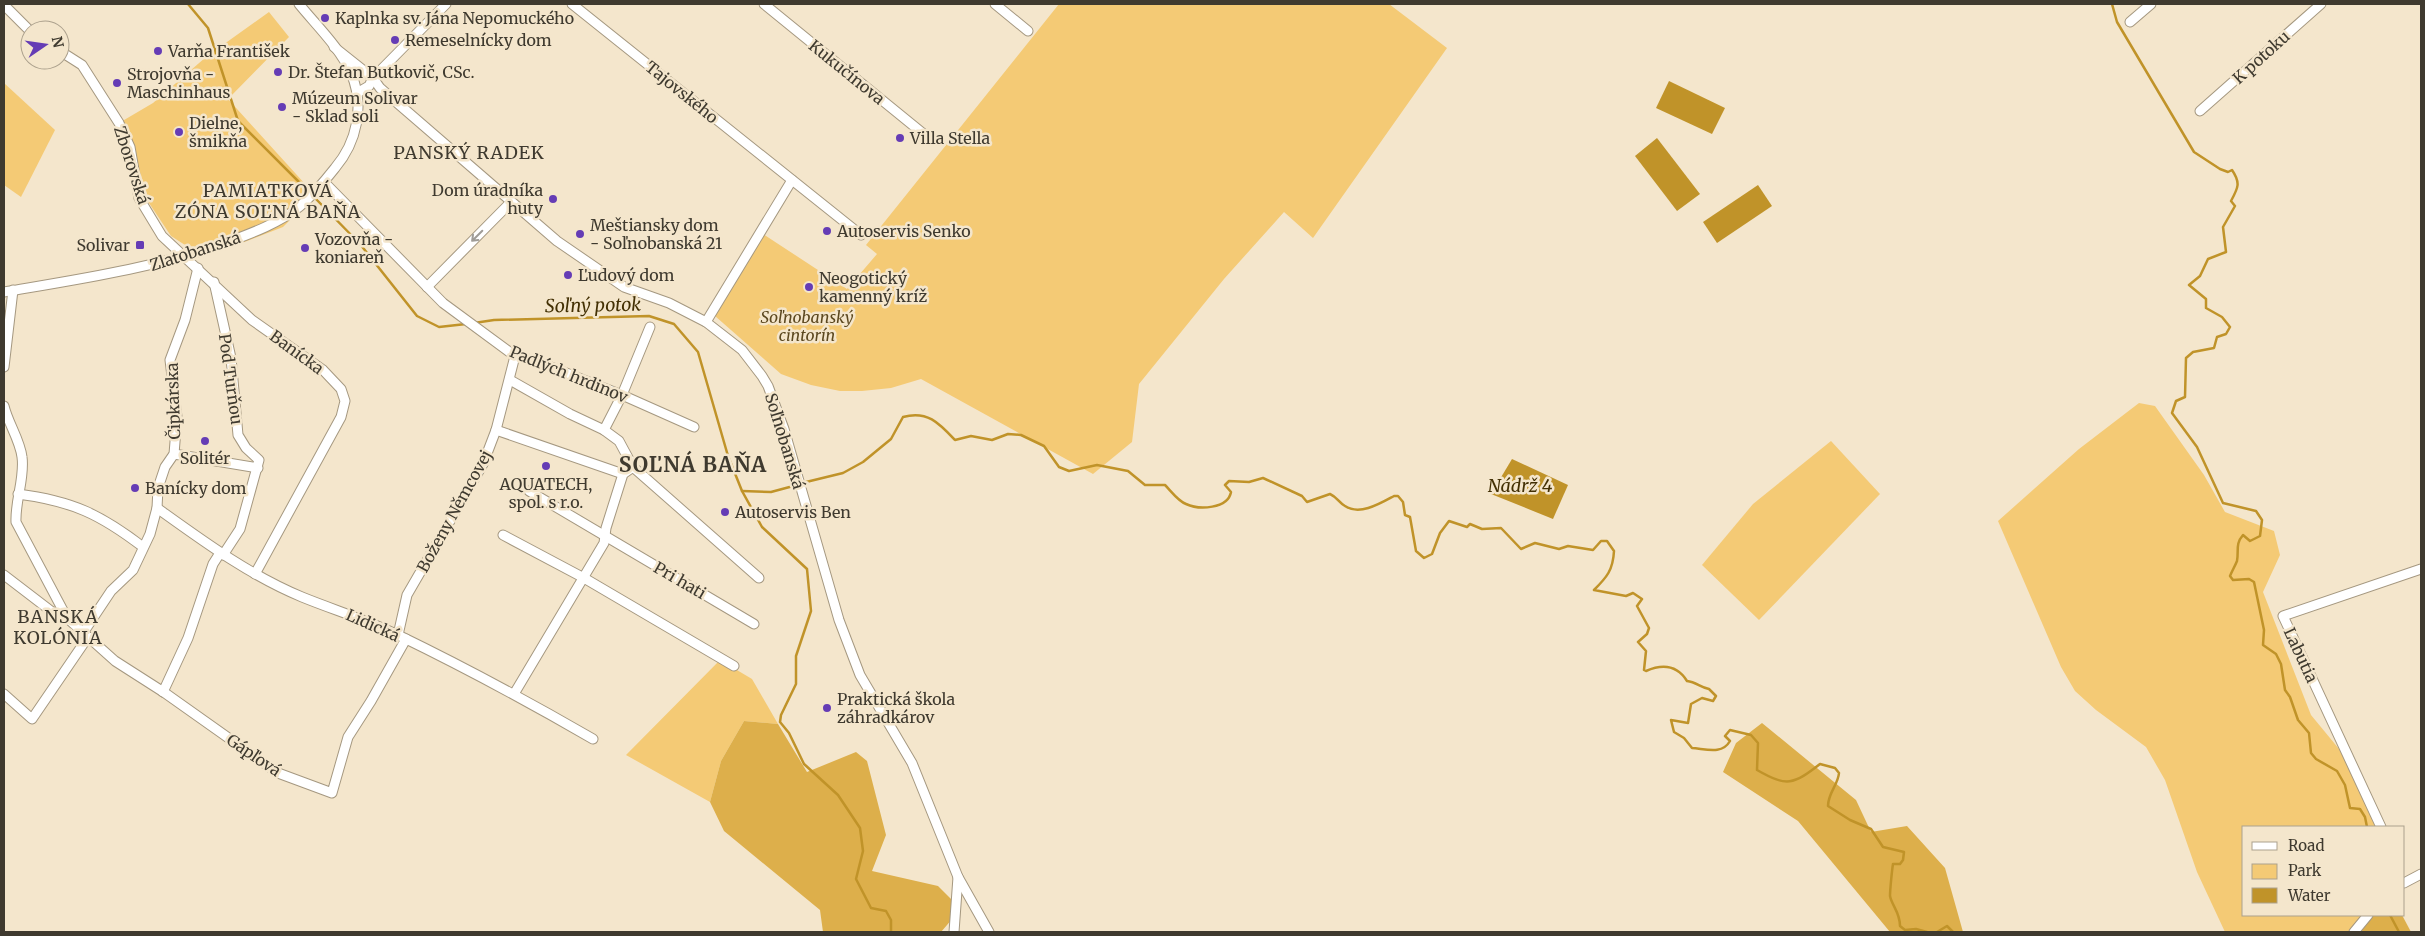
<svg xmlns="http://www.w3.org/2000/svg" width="2425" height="936" viewBox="0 0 2425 936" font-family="Merriweather,serif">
<rect width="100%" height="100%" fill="#f4e6cc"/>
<!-- green -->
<g fill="#f4ca75">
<polygon points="1059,4 1389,4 1447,48 1313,238 1284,212 1224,279 1139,384 1132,442 1093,474 921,379 891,388 862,391 840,391 811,385 781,374 715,316 763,234 847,289 877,254 866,245"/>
<polygon points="269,12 289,37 228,99 315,195 283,227 229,248 197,248 185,245 171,236 147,200 126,133 119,123 153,103 206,57"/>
<polygon points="4,83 55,130 21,197 4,185"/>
<polygon points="2139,403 2155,406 2204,475 2225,512 2274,531 2280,555 2263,592 2311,715 2344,755 2379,827 2244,827 2244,915 2373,915 2361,932 2225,932 2197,872 2165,780 2146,747 2096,710 2075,691 2061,667 1998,521 2079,449"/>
<polygon points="1831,441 1880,494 1759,620 1702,565 1753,504"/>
<polygon points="720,660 752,679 778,724 744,721 721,761 710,802 626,755"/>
</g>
<!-- forest -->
<g fill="#ddaf4b">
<polygon points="744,721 778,724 807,772 856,752 867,761 886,835 872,871 938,886 955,903 953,918 941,932 823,932 820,910 724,831 710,802 721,761"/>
<polygon points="1762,723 1856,800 1871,832 1907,826 1945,868 1963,932 1890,932 1798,821 1723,772 1736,743"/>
<polygon points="2373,915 2402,915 2411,932 2361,932"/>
</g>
<!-- water -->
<g fill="#c09329">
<polygon points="1669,81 1725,108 1712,134 1656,108"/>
<polygon points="1657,138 1700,194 1677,211 1635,156"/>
<polygon points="1758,185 1772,206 1717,243 1703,222"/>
<polygon points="1512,459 1568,485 1553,519 1491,494"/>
</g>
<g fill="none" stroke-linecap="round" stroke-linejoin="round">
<!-- stream -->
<g stroke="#c09329" stroke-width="2.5">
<polyline points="188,4 208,28 238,121 310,193"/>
<path d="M2112,4L2117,22L2194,152L2220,169L2228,172L2232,170C2241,183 2238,188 2231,201L2235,206L2223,227L2226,252L2208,259L2200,276L2189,285L2206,299V308L2222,317L2230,327L2226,334L2217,337L2214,348L2193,352L2186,358L2185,397L2176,401L2172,413L2197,447L2223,503L2256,511L2262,520L2260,536L2250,541L2243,535C2235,544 2239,551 2237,561C2235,566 2232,571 2230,576L2233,580L2249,579L2254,582L2264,630L2263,645L2276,654L2281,664L2285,690L2290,697L2298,720L2309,733L2311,753L2316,759L2337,771L2345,785L2350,808L2360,809L2365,817L2367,827"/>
<polyline points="314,197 360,244 417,316 439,327 466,324"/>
<polyline points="474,323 494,320 649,316 674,324 698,352 728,456 742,491 762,527 807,569 811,611 796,656 796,684 781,715 780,722 789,733 804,764 838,795 860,828 863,851 856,879 871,908 886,911 891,920 891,932"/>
<path d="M802,483L843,473L863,462L891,439L903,417C927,410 939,423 955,440L971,436L992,440L1008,434L1021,435L1044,446L1059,467L1069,471L1097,465L1128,471L1145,485H1165C1171,491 1178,501 1186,504C1199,510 1228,509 1231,492L1225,485L1229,481L1249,482L1263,478L1302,496L1307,502L1330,494C1337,497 1339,503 1345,506C1360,516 1381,503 1394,496H1398L1403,502L1405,515L1410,517L1416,551L1424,558L1432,554L1440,533L1449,521L1467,527L1470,524L1482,529L1501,528L1521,549L1535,543L1559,549L1568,546L1593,550L1601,541H1607L1614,551C1613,570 1607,577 1594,590L1626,596L1633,593L1642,599L1637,606L1649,628L1647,634L1638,642L1646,651L1644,670L1646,671C1662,664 1677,665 1687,681C1696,682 1700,687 1709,689L1716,696L1713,701L1702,698L1691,704L1688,723L1671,720L1674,732L1684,738L1692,748C1706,749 1722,755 1730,741L1725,736L1730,730L1751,735L1758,743L1757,770C1787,787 1793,785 1820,764L1835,768L1839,773C1838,785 1828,793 1828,806L1850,820L1871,829L1883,847L1904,852L1903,860L1900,864H1893C1892,870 1890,890 1890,896C1892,906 1900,912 1900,926L1905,930L1916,929L1927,932"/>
<polyline points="742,491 771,492 797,485"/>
<polyline points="2390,915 2399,932"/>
<polyline points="1937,932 1947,926 1953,932"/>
</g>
<!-- minor casing -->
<g stroke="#a59880" stroke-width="11">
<g id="minor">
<polyline points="572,4 861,235"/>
<polyline points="764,4 931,140"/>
<polyline points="995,4 1028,31"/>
<polyline points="4,5 30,31"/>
<polyline points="2130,22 2151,4"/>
<polyline points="334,47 373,78 380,88 557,241 624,287 669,303 706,322 742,350 762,376 768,386 784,429 839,620 860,675 912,763 958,877 989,932"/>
<polyline points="60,51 82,65 119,123 130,147 139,198 162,236 252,320 323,370 341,389 345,401 341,417 255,574"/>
<polyline points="357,93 369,86 373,78 446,4"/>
<polyline points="2200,111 2321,4"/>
<polyline points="324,182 443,303 515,356 536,361 622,395 694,427"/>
<polyline points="214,282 231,358 238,435 246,448 259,460 240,529 223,555"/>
<polyline points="427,287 511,202"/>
<path d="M4,292C80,279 155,268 228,242C252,233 279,223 299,207C312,196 324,182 335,168C357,142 365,106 351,73C340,48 316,25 299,4"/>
<polyline points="706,322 792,180"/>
<polyline points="4,367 13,290"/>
<polyline points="510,380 570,414 604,430 619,441 633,467 759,578"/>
<path d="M4,406C8,423 20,440 22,457C25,478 15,500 16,522L67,618L115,661L165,693L278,773L332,793L348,737L371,701L406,639"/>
<polyline points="496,430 623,474"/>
<polyline points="604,430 622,395 650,327"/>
<polyline points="174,454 258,468"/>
<polyline points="529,491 754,624"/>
<path d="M18,494C72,501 100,514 143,547"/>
<path d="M157,508C203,541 249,575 302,597C334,610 367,620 398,635C464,667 529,702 593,739"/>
<polyline points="503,535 584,578 734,666"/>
<polyline points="4,575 51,611 67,618"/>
<polyline points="83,633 111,591 133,570 150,534 157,508 158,488 165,467 174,454 177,417 170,360 185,320 198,268"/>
<polyline points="398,635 407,595 483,464 496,430 515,356"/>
<polyline points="163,692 188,638 213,564 220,553"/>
<polyline points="4,694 32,719 88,637"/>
<polyline points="514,694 604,543 606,528 623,474 633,467"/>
<polyline points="2381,827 2283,616 2421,569"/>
<polyline points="2404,883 2421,874"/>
<polyline points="954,932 958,877"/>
<polyline points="2354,932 2368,915"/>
</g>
</g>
<!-- minor -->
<use href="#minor" stroke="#fff" stroke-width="9"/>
</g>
<!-- one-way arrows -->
<defs><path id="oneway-shaft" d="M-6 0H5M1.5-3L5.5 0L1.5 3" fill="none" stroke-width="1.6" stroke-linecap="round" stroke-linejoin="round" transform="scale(1.25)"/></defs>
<use stroke="#9f9c97" href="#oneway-shaft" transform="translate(477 236) rotate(135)"/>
<!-- markers -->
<g fill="#653cb5" stroke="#f4e6cc" stroke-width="2">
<circle cx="325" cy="18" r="5"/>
<circle cx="395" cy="40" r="5"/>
<circle cx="158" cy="51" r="5"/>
<circle cx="278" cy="72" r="5"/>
<circle cx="117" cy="83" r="5"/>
<circle cx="282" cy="107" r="5"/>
<circle cx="179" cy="132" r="5"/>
<circle cx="900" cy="138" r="5"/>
<circle cx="553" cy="199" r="5"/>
<circle cx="827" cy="231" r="5"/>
<circle cx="580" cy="234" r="5"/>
<rect x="135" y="240" width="10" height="10" rx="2.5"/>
<circle cx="305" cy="248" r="5"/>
<circle cx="568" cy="275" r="5"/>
<circle cx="809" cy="287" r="5"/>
<circle cx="205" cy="441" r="5"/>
<circle cx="546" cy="466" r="5"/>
<circle cx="135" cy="488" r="5"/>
<circle cx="725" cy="512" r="5"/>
<circle cx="827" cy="708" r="5"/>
</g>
<g text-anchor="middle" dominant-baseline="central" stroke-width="5" stroke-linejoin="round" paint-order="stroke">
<!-- poi labels -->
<g font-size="16" fill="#3f3a2f" stroke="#f4e6cc" text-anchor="start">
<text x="335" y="18">Kaplnka sv. Jána Nepomuckého</text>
<text x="405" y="40">Remeselnícky dom</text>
<text x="168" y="51">Varňa František</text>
<text x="288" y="72">Dr. Štefan Butkovič, CSc.</text>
<text x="127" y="74">Strojovňa -<tspan x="127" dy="18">Maschinhaus</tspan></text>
<text x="292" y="98">Múzeum Solivar<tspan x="292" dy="18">- Sklad soli</tspan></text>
<text x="189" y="123">Dielne,<tspan x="189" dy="18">šmikňa</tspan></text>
<text x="910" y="138">Villa Stella</text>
<text x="543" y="190" text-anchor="end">Dom úradníka<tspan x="543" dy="18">huty</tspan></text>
<text x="590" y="225">Meštiansky dom<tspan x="590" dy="18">- Soľnobanská 21</tspan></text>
<text x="837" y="231">Autoservis Senko</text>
<text x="315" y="239">Vozovňa -<tspan x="315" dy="18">koniareň</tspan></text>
<text x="130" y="245" text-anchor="end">Solivar</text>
<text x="578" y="275">Ľudový dom</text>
<text x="819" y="278">Neogotický<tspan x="819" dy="18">kamenný kríž</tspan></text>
<text x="205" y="458" text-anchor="middle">Solitér</text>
<text x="546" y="484" text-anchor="middle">AQUATECH,<tspan x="546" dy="18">spol. s r.o.</tspan></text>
<text x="145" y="488">Banícky dom</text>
<text x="735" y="512">Autoservis Ben</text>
<text x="837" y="699">Praktická škola<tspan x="837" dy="18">záhradkárov</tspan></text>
</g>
<!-- street labels -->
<g font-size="16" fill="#3f3a2f" stroke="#f4e6cc">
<text transform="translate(2261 57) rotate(-42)">K potoku</text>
<text transform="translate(847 72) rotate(39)">Kukučínova</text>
<text transform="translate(682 92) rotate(39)">Tajovského</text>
<text transform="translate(132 165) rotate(72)">Zborovská</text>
<text transform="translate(195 251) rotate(-18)">Zlatobanská</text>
<text transform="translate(297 352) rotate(36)">Banícka</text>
<text transform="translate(569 374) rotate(22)">Padlých hrdinov</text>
<text transform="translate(231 379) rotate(82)">Pod Turňou</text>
<text transform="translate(173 401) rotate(-92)">Čipkárska</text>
<text transform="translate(785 441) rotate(73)">Soľnobanská</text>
<text transform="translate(454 511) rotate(-61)">Boženy Němcovej</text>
<text transform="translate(680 580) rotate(30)">Pri hati</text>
<text transform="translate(373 625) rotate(24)">Lidická</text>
<text transform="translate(2301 655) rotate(65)">Labutia</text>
<text transform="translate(254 755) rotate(34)">Gápľová</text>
</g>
<!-- park labels -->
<g font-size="16" font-style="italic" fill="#5c481f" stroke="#f4e6cc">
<text x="807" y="317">Soľnobanský<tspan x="807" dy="18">cintorín</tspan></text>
</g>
<!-- neighbourhood labels -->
<g font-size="18" letter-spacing="1" fill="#3f3a2f" stroke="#f4e6cc">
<text x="469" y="152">PANSKÝ RADEK</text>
<text x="268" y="190">PAMIATKOVÁ<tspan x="268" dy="21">ZÓNA SOĽNÁ BAŇA</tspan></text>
<text x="58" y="616">BANSKÁ<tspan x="58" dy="21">KOLÓNIA</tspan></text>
</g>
<!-- water labels -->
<g font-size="18" font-style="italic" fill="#433004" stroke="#f4e6cc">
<text transform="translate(593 305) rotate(-1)">Soľný potok</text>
<text x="1520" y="485">Nádrž 4</text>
</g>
<!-- district labels -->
<g font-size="21" font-weight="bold" letter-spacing="1" fill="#3f3a2f" stroke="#f4e6cc">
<text x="693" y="464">SOĽNÁ BAŇA</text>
</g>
</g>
<!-- border -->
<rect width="2425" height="936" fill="none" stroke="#3f3a2f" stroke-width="10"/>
<!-- legend -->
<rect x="2242" y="826" width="162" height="90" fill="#f4e6cc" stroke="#aca18d"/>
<rect x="2252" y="842" width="25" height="8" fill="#ffffff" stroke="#aca18d"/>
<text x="2288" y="851" font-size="15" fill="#3f3a2f">Road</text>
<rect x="2252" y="864" width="25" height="15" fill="#f4ca75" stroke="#aca18d"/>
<text x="2288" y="876" font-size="15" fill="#3f3a2f">Park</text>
<rect x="2252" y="888" width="25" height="15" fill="#c09329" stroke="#aca18d"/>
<text x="2288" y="901" font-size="15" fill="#3f3a2f">Water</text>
<!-- north arrow -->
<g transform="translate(45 45) rotate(77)"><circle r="24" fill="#f4e6cc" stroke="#aca18d"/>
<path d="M0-4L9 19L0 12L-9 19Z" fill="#653cb5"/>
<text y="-8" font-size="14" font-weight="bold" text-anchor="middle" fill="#3f3a2f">N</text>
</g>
</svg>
